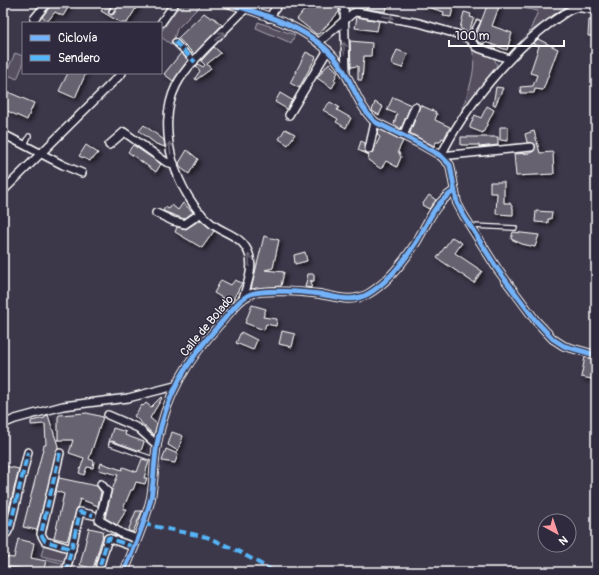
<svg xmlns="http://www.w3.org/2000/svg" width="599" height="575" viewBox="0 0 599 575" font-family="Pangolin,sans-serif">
<defs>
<filter id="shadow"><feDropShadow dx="2.5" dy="2.5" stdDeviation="2" flood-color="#0009"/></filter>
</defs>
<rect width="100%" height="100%" fill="#3c3749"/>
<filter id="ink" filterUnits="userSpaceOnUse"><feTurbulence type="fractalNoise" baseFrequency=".025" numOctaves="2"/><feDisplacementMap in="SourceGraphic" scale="8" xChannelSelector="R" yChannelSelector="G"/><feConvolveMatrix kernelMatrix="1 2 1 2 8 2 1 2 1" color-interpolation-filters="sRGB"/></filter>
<g filter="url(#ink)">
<!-- green -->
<g fill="#555060" stroke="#aaa8b0">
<polygon points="181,3 203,3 177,29 172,45 161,37 161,32"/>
<path d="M524,3H569C562,13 539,24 529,33L538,11L523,8Z"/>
<polygon points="258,22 295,35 291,43 256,28"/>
<path d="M472,48L494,58L497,65L460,115C467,94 478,71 472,48Z"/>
<polygon points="15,53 23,56 23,65 17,79 6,74"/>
<polygon points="44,545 67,550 64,561 41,556"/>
<polygon points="46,559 62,563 60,572 43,572"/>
</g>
<!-- building -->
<g fill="#666270" stroke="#fff" filter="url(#shadow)">
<polygon points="52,3 71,3 63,16 55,12 48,21 42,17"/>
<polygon points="95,3 107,3 111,5 108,12 111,15 114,14 120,3 139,3 127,23 121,23 101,11 103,8"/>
<polygon points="310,3 339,3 339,12 319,34 316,34 297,19"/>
<polygon points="368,3 388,3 386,11 381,11 366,9"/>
<polygon points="421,3 454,3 451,17 443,16 444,12 421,5"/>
<polygon points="488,3 500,4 492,26 512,33 507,50 485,42 484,44 478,42 475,38"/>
<polygon points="464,12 471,14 470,17 474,18 468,33 460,28"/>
<polygon points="204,13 211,18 213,17 222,25 194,54 178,38"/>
<polygon points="357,17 379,21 377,31 355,28"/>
<polygon points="589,20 596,20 596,36 588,36"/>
<polygon points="538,39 558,49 543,90 535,89 534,93 521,93 520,87 533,86 537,75 530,73 539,46 533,44"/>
<polygon points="350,41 372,43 371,56 364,56 362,80 358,80 358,66 351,67"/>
<polygon points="214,47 221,53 207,64 211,69 196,80 195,78 200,71 196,66 198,64 203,67 205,65 201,61"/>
<polygon points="397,50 408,54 402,68 393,65 392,62"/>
<polygon points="306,52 316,57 299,88 290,83"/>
<polygon points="181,53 188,60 173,81 164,74"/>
<polygon points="329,63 338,72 334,80 336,81 332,88 317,78"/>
<polygon points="68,73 86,73 75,98 59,91"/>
<polygon points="496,87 503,88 495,106 493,105"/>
<polygon points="3,90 34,103 27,120 3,109"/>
<polygon points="280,93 292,100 287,109 275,102"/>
<polygon points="393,97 411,105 401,129 394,124 397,114 387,110"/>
<polygon points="330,102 339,107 337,110 351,118 346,128 336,122 338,119 323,110"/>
<polygon points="375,102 383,107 379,115 372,111"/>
<polygon points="420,105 436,112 435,114 437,114 435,120 450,127 444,139 442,138 440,142 436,142 434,146 410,133"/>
<polygon points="487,106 494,110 483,133 470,128 470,126 475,115 481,118"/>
<polygon points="144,125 164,140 165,147 156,144 139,131"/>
<polygon points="500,127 508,127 508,141 500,140"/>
<polygon points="285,129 295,134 288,145 279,139"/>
<polygon points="379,129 403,141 398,151 401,157 397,167 386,161 381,169 368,160 369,155 358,150 361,141 365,143 365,152 368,154 372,153 380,137 377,135"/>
<polygon points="534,131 540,153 553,152 554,174 516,176 514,154 530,153 534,151 535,144 527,142 525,134"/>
<polygon points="461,137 498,137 498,145 479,147 479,145 461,145"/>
<polygon points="86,145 98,153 94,158 92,158 90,161 79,156"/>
<polygon points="133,145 161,164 156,172 128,152"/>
<polygon points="187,150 198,159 189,174 181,168 179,163"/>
<polygon points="490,182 504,182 504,203 510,203 513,208 513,215 496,214 497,193 490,193"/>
<polygon points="429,195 436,200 429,209 422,205"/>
<polygon points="183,203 193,212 184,219 163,211 165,207 169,209 172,205 178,210"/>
<polygon points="536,211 552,212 551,219 548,219 548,223 535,222"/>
<polygon points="200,220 214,231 202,248 175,232 177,227 186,229"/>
<polygon points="513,232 539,235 535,247 522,244 511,239"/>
<polygon points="264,236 279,240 273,268 265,270 284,272 281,286 251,289"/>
<polygon points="452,237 462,243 455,253 482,271 474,283 437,258"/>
<polygon points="305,252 307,261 295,264 294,255"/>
<polygon points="308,274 314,274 314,281 310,281 312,281 311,288 305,287"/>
<polygon points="221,280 231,285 235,280 242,283 231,303 214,293"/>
<polygon points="252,305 266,309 263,317 277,319 276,326 266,324 264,330 245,323"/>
<polygon points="282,331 295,334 292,347 279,344"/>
<polygon points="241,332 257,340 253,350 236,343"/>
<polygon points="585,357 596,360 592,379 581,377"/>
<polygon points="161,397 162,398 150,418 157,424 154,435 134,416 142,405 143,406 146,403 151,407"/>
<polygon points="87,413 103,417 89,459 94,461 93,468 87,467 84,475 79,473 84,458 69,453 73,440 58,440 58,417 59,415"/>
<polygon points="48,415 58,446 37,530 23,527 44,445 46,445 45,424 31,425 31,421 45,418 45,416"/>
<polygon points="113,428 126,432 125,435 144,442 141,451 112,441 109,442"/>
<polygon points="172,432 183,436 178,451 168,445"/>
<polygon points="166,449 178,454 175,463 162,461"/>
<polygon points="142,459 149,461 144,478 147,478 145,484 136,482 133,490 131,490 123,509 127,509 117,525 105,518 112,490 118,475 99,470 101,463 122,470 123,467 137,472"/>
<polygon points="5,466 19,469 5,524 3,523 3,475"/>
<polygon points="59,478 97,486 101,492 98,506 80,499 67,541 54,538 64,494 56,491"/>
<polygon points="136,511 142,511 133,532 128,531"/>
<polygon points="89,528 103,531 102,535 103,535 93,569 80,565"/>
<polygon points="18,539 34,543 31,558 46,561 43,572 3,566 3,557 14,558"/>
</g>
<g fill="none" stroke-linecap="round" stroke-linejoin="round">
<!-- service casing -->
<g stroke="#fff" stroke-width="6">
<g id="service">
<polyline points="111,12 116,3"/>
<polyline points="469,39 478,22"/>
<polyline points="25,145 29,136"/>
<polyline points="472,226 515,228"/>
<polyline points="111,444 156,460"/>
</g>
</g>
<!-- pedestrian casing -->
<g stroke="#fff" stroke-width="8">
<polyline id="pedestrian" points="175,42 195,62"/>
</g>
<!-- minor casing -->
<g stroke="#fff" stroke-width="10">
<g id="minor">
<path d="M226,3C266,14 316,30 340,65C353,83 358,106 375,122L418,143L441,156L450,165L457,203L464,216L498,270L536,321L553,339L564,346L596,355"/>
<polyline points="344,3 346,72"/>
<polyline points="269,18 279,3"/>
<polyline points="34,19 47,3"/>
<polyline points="161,23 175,3"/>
<polyline points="318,43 353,13 356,12 419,23 460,35 469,39 476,47 509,59"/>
<polyline points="289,115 328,50"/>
<polyline points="3,134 63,165 82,173"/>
<polyline points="403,136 415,107"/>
<polyline points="109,145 124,132 166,162 174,164"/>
<polyline points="369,149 375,122"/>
<path d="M441,156C462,110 514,47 556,19C562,15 568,10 575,8C581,7 590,10 596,10"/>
<polyline points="441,156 531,147"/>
<polyline points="3,191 122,73"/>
<polyline points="156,213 173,221 185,224 201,213"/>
<path d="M243,298C247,285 254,268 249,254C243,236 225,234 212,224C176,196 155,128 176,86C188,61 226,30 245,9"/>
<polyline points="108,415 138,428 157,445"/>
<polyline points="3,424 15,419 63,406 128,398 175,386"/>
<polyline points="60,453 41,534 45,541 72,549"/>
<polyline points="101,484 107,491 99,520 123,534 137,539"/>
<polyline points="3,535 7,533 10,527 28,452"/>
<polyline points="100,565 108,538 134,547"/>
<polyline points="66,572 80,512 93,515"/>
<path d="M124,572C134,548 145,523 151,498C154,480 154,462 157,444C166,395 187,361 219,325C229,315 238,299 251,294C264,289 306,292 320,294C336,297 352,303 368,294C387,283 405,260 417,241C429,221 433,205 454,191"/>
</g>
</g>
<!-- service -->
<use href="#service" stroke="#2f2a3d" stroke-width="3.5"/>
<!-- pedestrian -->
<use href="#pedestrian" stroke="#2f2a3d" stroke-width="5"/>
<!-- minor -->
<use href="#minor" stroke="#2f2a3d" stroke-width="7"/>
<!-- quiet -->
<g stroke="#56b5f8" stroke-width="4" stroke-dasharray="8 4" stroke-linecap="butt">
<polyline points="175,42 195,62"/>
<polyline points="60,453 41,534 45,541 72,549"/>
<polyline points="143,524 207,537 234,549 275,572"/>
<polyline points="3,535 7,533 10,527 28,452"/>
<polyline points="100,565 108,538 134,547"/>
<polyline points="66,572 80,512 93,515"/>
</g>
<!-- cycleway casing -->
<g stroke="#2f2a3d" stroke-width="8">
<g id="cycleway">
<path d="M226,3C266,14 316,30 340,65C353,83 358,106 375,122L418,143L441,156L450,165L457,203L464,216L498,270L536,321L553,339L564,346L596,355"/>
<path d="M124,572C134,548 145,523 151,498C154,480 154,462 157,444C166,395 187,361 219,325C229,315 238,299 251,294C264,289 306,292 320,294C336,297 352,303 368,294C387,283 405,260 417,241C429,221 433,205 454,191"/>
</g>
</g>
<!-- cycleway -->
<use href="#cycleway" stroke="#73b2f8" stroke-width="5"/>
</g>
<!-- one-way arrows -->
<defs><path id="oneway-shaft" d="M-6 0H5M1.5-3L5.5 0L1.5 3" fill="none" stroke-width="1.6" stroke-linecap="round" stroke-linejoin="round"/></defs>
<g stroke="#6d6a77">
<use href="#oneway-shaft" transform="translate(388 17) rotate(10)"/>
<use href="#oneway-shaft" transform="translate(220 36) rotate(-45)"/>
<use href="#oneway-shaft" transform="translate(344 48) rotate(-93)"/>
<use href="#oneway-shaft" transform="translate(170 148) rotate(-97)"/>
<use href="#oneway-shaft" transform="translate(249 260) rotate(-94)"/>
</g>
</g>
<g text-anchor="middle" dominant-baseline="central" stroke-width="3" stroke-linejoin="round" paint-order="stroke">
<!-- street labels -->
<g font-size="12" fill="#fff" stroke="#2f2a3d">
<text transform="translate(207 326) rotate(-50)">Calle de Bolado</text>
</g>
</g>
<!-- margin -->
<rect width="599" height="575" fill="none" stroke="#2f2a3d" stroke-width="16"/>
<rect x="8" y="8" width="583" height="559" fill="none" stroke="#fff" stroke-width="1.5" filter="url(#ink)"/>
<!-- legend -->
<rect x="22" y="22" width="140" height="52" fill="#2f2a3d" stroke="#827f8b"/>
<rect x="30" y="35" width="20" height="6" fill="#73b2f8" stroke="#827f8b"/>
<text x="58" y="42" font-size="12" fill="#ffffff">Ciclovía</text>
<rect x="30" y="55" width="20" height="6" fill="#56b5f8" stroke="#827f8b"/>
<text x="58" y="62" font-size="12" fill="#ffffff">Sendero</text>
<!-- north arrow -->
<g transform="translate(557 533) rotate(140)"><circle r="19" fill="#2f2a3d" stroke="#827f8b"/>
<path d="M0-3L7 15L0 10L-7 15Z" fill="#ff9aa2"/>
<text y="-6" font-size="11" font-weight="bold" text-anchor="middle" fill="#ffffff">N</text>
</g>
<!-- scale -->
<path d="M449 40v6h115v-6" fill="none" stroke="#ffffff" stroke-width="2"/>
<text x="455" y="40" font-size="12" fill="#ffffff" stroke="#2f2a3d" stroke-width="3" paint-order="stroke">100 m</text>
</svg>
